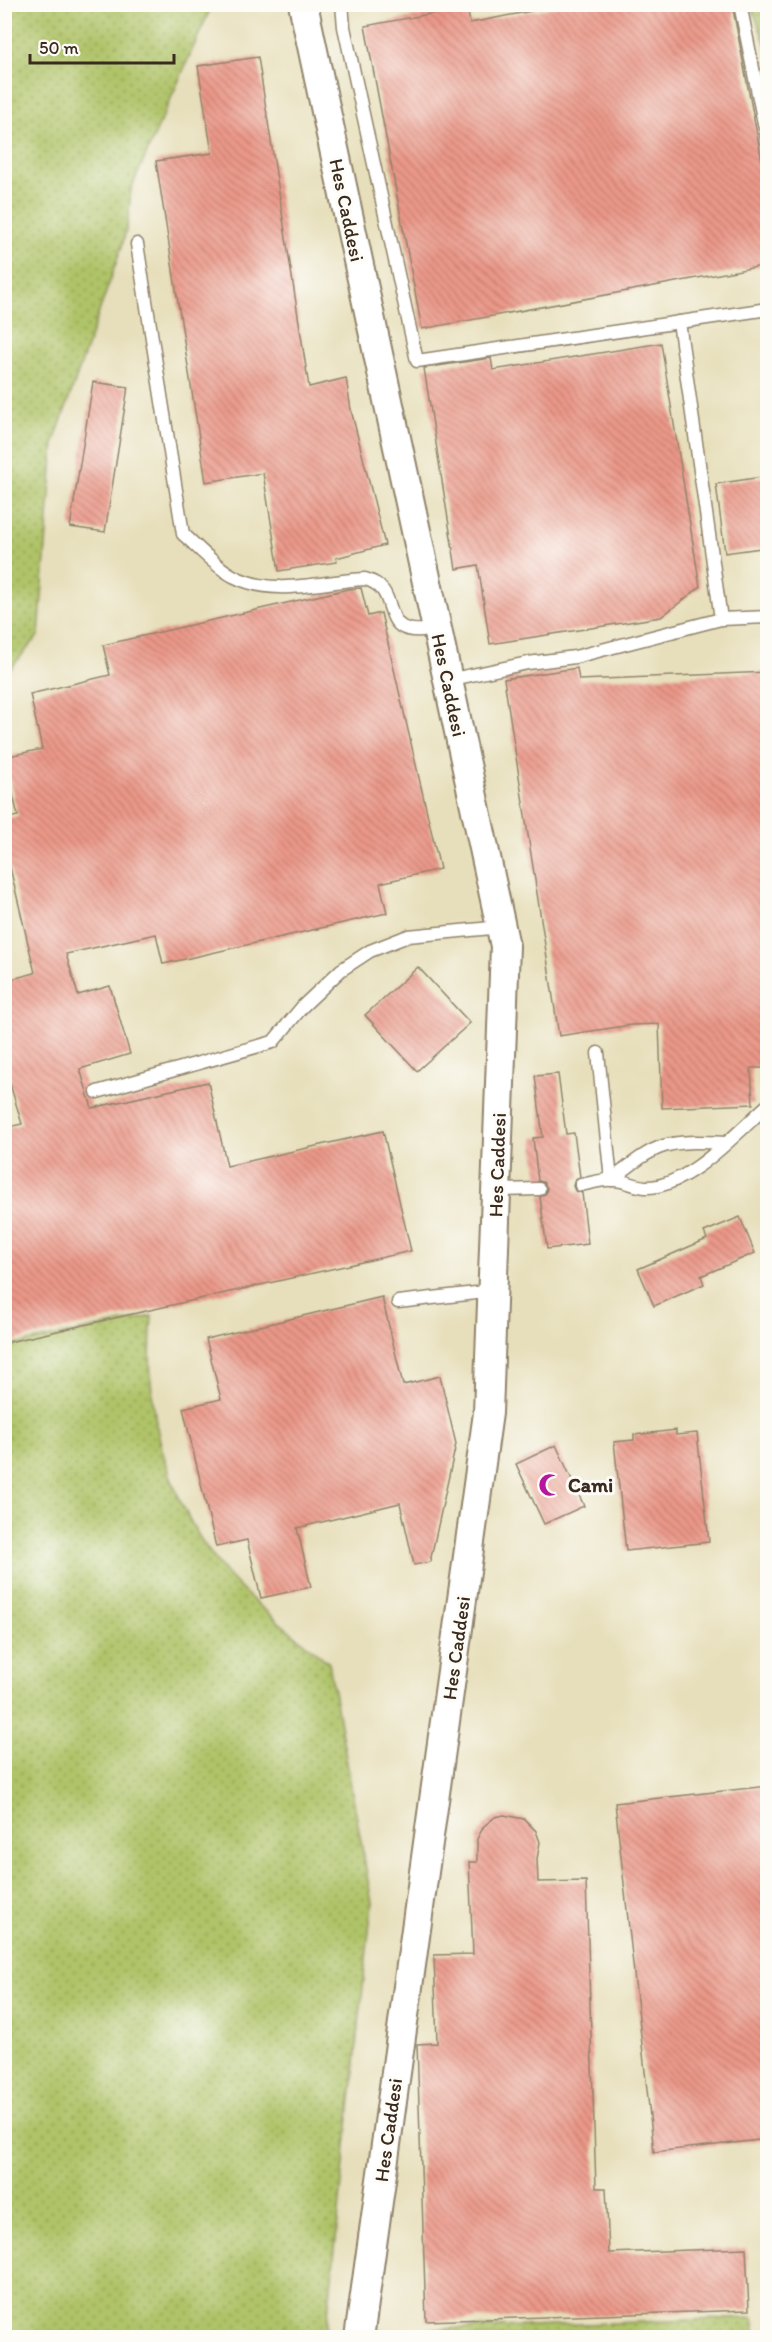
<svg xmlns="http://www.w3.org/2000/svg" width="772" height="2342" viewBox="0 0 772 2342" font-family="Itim,sans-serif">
<defs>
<pattern id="grass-dots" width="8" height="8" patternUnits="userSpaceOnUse" patternTransform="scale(1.5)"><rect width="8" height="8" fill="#afc367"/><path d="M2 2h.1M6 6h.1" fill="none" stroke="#909f54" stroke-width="1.8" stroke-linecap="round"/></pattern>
<pattern id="building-back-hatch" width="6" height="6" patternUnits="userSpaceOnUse" patternTransform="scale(1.5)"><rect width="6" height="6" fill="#eb9888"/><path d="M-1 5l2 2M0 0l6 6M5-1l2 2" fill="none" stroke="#c07c6f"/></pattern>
</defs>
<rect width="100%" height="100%" fill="#fdfcf7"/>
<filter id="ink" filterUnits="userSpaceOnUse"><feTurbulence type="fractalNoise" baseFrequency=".0167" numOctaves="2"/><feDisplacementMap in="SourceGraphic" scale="12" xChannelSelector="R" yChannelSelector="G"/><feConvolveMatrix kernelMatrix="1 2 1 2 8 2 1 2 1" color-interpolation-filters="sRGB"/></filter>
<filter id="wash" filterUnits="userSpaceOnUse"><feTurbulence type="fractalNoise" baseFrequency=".008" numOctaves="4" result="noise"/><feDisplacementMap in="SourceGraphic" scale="24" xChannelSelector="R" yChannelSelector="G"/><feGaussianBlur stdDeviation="1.35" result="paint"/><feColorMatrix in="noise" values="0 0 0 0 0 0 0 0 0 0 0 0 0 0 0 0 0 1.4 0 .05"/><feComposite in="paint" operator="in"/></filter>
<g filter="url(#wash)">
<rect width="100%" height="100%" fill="#e7dfbb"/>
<!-- grass -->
<g fill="url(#grass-dots)" stroke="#757642" stroke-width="1.5">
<polygon points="5,4 212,5 131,189 128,221 123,243 54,442 39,635 5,675"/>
<polygon points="751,5 767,5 767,48"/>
<path d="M152,1316C143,1414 168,1514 238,1586C266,1614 299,1637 329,1663L372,1903L326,2333L753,2318L756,2337H5L4,1347Z"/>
</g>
<g id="blocks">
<!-- building -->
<g fill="url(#building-back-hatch)">
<polygon points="567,4 732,4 768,192 768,265 422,329 365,26 467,7 470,23"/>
<polygon points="258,57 309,387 346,378 351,410 385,545 336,558 337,562 279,571 263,473 206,482 156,161 212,153 198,66"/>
<polygon points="661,343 700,587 661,617 490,644 478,565 456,569 424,368 491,358 493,370"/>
<polygon points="93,382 128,387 105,532 70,527"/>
<polygon points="768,476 768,547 725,553 716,484"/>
<polygon points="361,588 368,616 381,613 440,869 380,883 387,913 163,964 156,934 66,954 78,995 110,986 130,1054 80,1069 92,1108 208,1082 227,1166 383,1131 411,1251 4,1343 4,1128 22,1124 4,1064 4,981 35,973 4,842 4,819 18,816 4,757 42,749 30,694 110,675 103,645 348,589"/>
<polygon points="577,668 579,680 768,672 768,1068 751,1068 753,1104 662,1108 659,1024 631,1025 559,1036 504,679"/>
<polygon points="418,967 470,1023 417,1071 365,1015"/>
<polygon points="558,1074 566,1134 574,1133 580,1177 575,1179 573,1186 575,1191 582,1193 588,1244 547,1249 540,1197 546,1193 547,1188 543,1182 538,1181 533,1138 543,1137 535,1076"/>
<polygon points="740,1217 755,1253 701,1276 704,1284 654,1306 638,1269 707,1239 704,1232"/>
<polygon points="382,1297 403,1385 440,1376 456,1444 430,1562 414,1565 400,1503 297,1528 311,1587 261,1598 247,1540 216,1547 183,1408 221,1399 206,1339"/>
<polygon points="676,1430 676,1435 697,1433 709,1542 626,1551 614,1442 634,1440 634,1435"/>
<polygon points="556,1445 584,1506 544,1524 516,1464"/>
<polygon points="768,1786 768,2139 654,2152 615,1803"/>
<polygon points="504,1815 524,1819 536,1831 540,1842 537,1859 538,1882 586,1881 596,2188 606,2188 609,2253 746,2248 749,2310 426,2321 417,2044 437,2043 434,1955 473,1954 469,1862 477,1862 477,1839 484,1826 495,1817"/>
</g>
</g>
</g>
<g filter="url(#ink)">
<use href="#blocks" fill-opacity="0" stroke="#91846c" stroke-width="1.5"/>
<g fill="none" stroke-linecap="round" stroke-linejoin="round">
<!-- service casing -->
<g stroke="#91846c" stroke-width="15">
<g id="service">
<polyline points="342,4 344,27 417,361 768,309"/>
<polyline points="740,4 768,143"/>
<path d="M137,244L183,534C199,548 215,566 233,576C276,598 320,581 365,579C407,590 371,642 437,628"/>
<polyline points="721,619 768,617"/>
<polyline points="448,680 528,663 575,657 721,619 679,322"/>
<polyline points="598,1053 611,1180"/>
<polyline points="97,1092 273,1042 303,1006 341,970 370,951 408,936 502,927"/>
<path d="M613,1179C658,1142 666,1140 725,1143"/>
<path d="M581,1185C591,1183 603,1179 613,1180C624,1180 634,1186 645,1187C687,1189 738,1131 768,1105"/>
<polyline points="497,1190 539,1189"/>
<polyline points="398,1302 493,1291"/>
</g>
</g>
<!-- tertiary casing -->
<g stroke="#91846c" stroke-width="32">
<polyline id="tertiary" points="303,4 505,946 488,1413 359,2338"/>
</g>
<!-- service -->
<use href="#service" stroke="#fff" stroke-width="12"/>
<!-- tertiary -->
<use href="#tertiary" stroke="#fff" stroke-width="28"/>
</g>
</g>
<!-- icons -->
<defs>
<g id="mosque-bare" transform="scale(1.8)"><path d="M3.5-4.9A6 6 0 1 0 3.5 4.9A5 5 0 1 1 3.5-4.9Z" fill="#b5179e" stroke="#fdfcf7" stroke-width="2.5" paint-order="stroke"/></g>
</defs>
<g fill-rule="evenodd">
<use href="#mosque-bare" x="550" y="1485"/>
</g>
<g text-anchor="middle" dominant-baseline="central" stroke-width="6" stroke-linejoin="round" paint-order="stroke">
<!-- street labels -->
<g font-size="20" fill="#3b2a1e" stroke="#fdfcf7">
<text transform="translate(347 210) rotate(78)">Hes Caddesi</text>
<text transform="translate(449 685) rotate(78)">Hes Caddesi</text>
<text transform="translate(497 1165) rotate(-88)">Hes Caddesi</text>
<text transform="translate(456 1648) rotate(-82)">Hes Caddesi</text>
<text transform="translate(388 2130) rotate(-82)">Hes Caddesi</text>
</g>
<!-- poi labels -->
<g font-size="20" font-weight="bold" fill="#3b2a1e" stroke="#fdfcf7" text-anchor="start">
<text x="568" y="1485">Cami</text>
</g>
</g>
<!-- margin -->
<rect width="772" height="2342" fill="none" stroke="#fdfcf7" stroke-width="24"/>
<!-- scale -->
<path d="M30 54v9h144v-9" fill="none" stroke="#3b2a1e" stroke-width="3"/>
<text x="39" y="54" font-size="18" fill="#3b2a1e" stroke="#fdfcf7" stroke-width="4.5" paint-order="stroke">50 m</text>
</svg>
